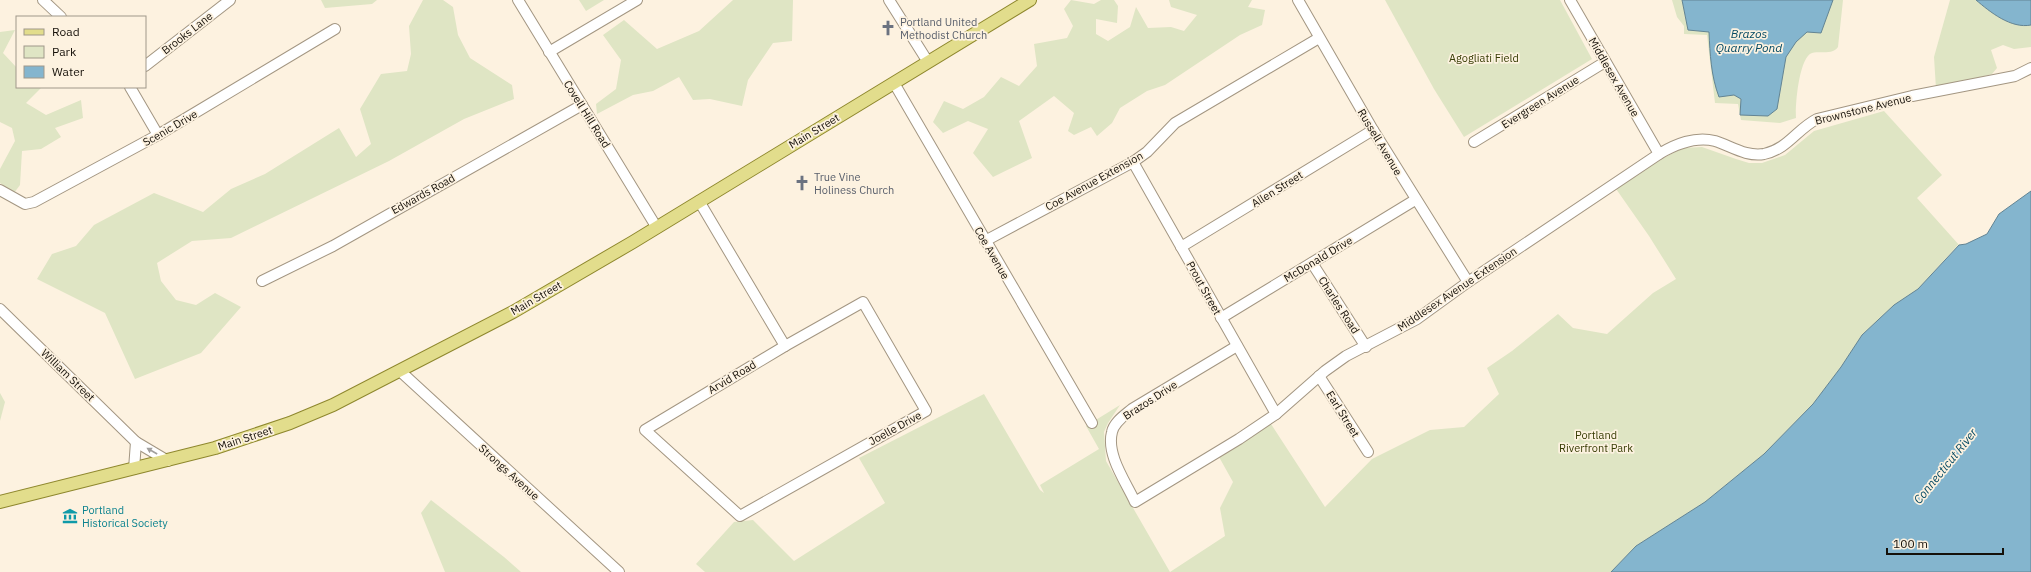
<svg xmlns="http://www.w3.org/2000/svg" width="2031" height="572" viewBox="0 0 2031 572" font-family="'IBM Plex Sans',sans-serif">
<rect width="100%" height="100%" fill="#fdf2e0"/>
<!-- green -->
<g fill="#dfe5c4">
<polygon points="321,0 377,0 372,4 325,8"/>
<polygon points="423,0 443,0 453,7 458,35 470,58 512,85 514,99 464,119 389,161 231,238 192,241 157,263 161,281 176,300 196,305 215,293 241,307 201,353 135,379 105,313 37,279 52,254 76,246 94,225 154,193 203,212 231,189 265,174 339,128 356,157 371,144 360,109 381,74 407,71 411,54 409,26"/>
<polygon points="579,0 604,0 586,11"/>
<polygon points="733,0 793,0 792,41 773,43 748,80 742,106 710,99 693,100 679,77 653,91 633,95 597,114 596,104 616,89 621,60 603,35 624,20 657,49 699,31"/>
<polygon points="1071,0 1094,4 1101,0 1114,0 1118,6 1117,23 1096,19 1096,34 1108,41 1130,27 1136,7 1148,28 1171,27 1184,31 1197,15 1171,7 1169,0 1252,0 1248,7 1265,10 1262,25 1240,35 1165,85 1147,91 1120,108 1112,123 1097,136 1091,127 1074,135 1068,131 1074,113 1054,96 1019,121 1032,158 993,177 973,153 988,129 968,121 943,133 933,122 944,101 963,109 984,97 1001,77 1019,86 1037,66 1034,44 1067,38 1073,26 1064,9"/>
<polygon points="1385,0 1560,0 1592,59 1464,137 1434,89"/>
<path d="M1672,0H1843L1838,47C1833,55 1820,51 1812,53C1799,57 1795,106 1796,118L1780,123L1741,120L1738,104L1715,103L1707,35L1684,34V26L1677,17Z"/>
<polygon points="1950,0 2031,0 2031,47 2014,49 2003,45 1991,50 1997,68 1992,74 1936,89 1934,57"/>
<polygon points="15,30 3,53 17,68 17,87 42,87 26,103 46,115 81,100 83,118 55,128 61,137 41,149 22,151 20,185 14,193 0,183 0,169 15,141 12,128 0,122 0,32"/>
<polygon points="1884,111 1942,175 1917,198 1960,246 1958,245 1918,289 1894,305 1862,335 1841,367 1813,404 1764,454 1705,502 1636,546 1611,572 705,572 696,564 734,522 753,520 794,561 885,503 859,458 984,394 1040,490 1044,493 1040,485 1099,449 1086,426 1120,405 1108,423 1104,432 1106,461 1170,572 1225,536 1220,508 1233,482 1219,457 1271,424 1325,507 1372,459 1430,430 1464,427 1499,394 1487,368 1512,351 1558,314 1573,328 1607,334 1653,293 1676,279 1649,236 1614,186 1682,148 1702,147 1736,159 1749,163 1762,163 1785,155 1814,131"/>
<polygon points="0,393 5,402 0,421"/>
<polygon points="431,500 504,557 521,572 445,572 421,513"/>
</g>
<!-- water -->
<g fill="#84b5ce" stroke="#638493">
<path d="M1682,0H1833L1821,33L1807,32L1796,42L1786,57L1777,109L1768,116L1740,115L1741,99L1734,95L1719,97C1711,76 1710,54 1709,32L1688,30Z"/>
<path d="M1976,0H2031V25C2011,29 1990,12 1976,0Z"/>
<polygon points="2031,191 2031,572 1611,572 1636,546 1705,502 1764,454 1813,404 1841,367 1862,335 1894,305 1918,289 1959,245 1966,244 1987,234 1999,214"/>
</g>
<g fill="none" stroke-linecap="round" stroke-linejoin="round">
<!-- minor casing -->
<g stroke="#a39682" stroke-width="12">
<g id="minor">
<polyline points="43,0 61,17"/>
<polyline points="518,0 657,228"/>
<polyline points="889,0 928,62"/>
<polyline points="1298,0 1373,130 1468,282"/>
<polyline points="1570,0 1659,154"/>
<polyline points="549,52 637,0"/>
<polyline points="145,66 230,0"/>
<polyline points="894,83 1092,423"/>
<polyline points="130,87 158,135"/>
<polyline points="1474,142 1605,62"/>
<polyline points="1133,162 1276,414"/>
<polyline points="0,190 25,204 34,202 158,135 335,29"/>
<polyline points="699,201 785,346"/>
<polyline points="985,241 1133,162 1147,152 1175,123 1319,38"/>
<polyline points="1181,247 1373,130"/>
<polyline points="1312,263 1366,347"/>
<polyline points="262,281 333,246 582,105"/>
<polygon points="863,302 926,411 740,516 645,430 785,346"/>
<polyline points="0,309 136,442 168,461"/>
<polyline points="1221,318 1415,200"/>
<path d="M1237,346L1132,409C1125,415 1114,422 1112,432C1106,455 1126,482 1135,502L1239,439L1276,414L1325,371L1346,356L1417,319L1468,282L1659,154C1676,144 1695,136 1715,141C1731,146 1746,157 1764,154C1788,149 1797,129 1817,119L1912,96L2015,76L2031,68"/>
<polyline points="400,371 619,572"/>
<polyline points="1319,376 1368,452"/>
<polyline points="134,469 136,442"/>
</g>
</g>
<!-- major casing -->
<g stroke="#8e872d" stroke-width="14">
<polyline id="major" points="0,502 215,448 290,423 333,405 513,312 633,242 1030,0"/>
</g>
<!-- minor -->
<use href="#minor" stroke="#fff" stroke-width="10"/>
<!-- major -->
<use href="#major" stroke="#e2dd8c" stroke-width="12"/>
</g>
<!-- one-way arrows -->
<defs><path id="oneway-solid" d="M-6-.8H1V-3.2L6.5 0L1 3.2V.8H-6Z"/></defs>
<use fill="#a19f9d" href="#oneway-solid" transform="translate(152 451) rotate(-150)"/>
<!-- icons -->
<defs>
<g id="church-bare" transform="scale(1.2)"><path d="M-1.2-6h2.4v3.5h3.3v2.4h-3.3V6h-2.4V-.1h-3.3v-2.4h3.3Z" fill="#6b7280" stroke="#fdf2e0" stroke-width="2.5" paint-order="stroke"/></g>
<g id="museum-bare" transform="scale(1.2)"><path d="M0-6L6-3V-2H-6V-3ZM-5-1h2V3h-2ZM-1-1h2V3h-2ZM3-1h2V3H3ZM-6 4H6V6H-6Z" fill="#0f9aa8" stroke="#fdf2e0" stroke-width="2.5" paint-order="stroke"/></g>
</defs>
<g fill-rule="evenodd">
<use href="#church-bare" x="888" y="28"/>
<use href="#church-bare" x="802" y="183"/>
<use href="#museum-bare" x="70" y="516"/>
</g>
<g text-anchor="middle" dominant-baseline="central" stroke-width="3.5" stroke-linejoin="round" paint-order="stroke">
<!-- worship labels -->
<g font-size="11" fill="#5b616d" stroke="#fdf2e0" text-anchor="start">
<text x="900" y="22">Portland United<tspan x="900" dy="13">Methodist Church</tspan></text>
<text x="814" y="177">True Vine<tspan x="814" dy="13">Holiness Church</tspan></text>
</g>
<!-- street labels -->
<g font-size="11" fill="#151009" stroke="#fdf2e0">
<text transform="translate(187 33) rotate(-38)">Brooks Lane</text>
<text transform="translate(1614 77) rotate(60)">Middlesex Avenue</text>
<text transform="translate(1540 102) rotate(-32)">Evergreen Avenue</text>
<text transform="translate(1863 109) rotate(-14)">Brownstone Avenue</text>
<text transform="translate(587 114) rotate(58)">Covell Hill Road</text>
<text transform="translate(170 128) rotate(-30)">Scenic Drive</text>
<text transform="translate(814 131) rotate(-31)">Main Street</text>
<text transform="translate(1380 142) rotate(59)">Russell Avenue</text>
<text transform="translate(1094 181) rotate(-29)">Coe Avenue Extension</text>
<text transform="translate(1277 189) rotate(-32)">Allen Street</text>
<text transform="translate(423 194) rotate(-29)">Edwards Road</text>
<text transform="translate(992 253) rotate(60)">Coe Avenue</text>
<text transform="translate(1318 259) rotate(-31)">McDonald Drive</text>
<text transform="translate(1204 288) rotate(61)">Prout Street</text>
<text transform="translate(1457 289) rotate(-34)">Middlesex Avenue Extension</text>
<text transform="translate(536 298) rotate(-30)">Main Street</text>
<text transform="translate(1339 305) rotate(57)">Charles Road</text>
<text transform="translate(68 375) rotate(44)">William Street</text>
<text transform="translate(732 377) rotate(-31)">Arvid Road</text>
<text transform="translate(1150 400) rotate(-33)">Brazos Drive</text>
<text transform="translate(1343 414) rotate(58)">Earl Street</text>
<text transform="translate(895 428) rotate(-29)">Joelle Drive</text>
<text transform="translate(245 438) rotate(-18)">Main Street</text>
<text transform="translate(509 472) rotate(42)">Strongs Avenue</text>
</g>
<!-- park labels -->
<g font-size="11" fill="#383d05" stroke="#fdf2e0">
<text x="1484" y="58">Agogliati Field</text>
<text x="1596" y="435">Portland<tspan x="1596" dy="13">Riverfront Park</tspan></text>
</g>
<!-- culture labels -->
<g font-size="11" fill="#0d838f" stroke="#fdf2e0" text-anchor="start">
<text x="82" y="510">Portland<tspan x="82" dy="13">Historical Society</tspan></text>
</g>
<!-- water labels -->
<g font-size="12" font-style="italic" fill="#044963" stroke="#fdf2e0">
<text x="1749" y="33">Brazos<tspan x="1749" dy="14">Quarry Pond</tspan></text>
<text transform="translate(1945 466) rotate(-51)">Connecticut River</text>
</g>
</g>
<!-- legend -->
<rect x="16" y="16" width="130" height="72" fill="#fdf2e0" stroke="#a0988a"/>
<rect x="24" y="29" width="20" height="6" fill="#e2dd8c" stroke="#a0988a"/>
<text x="52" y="36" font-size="12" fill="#151009">Road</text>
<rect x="24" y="46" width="20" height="12" fill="#dfe5c4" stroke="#a0988a"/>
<text x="52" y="56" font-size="12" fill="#151009">Park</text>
<rect x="24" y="66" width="20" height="12" fill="#84b5ce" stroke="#a0988a"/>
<text x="52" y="76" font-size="12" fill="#151009">Water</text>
<!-- scale -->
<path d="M1887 548v6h116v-6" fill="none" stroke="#151009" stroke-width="2"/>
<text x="1893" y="548" font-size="12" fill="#151009" stroke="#fdf2e0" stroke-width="3" paint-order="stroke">100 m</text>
</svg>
